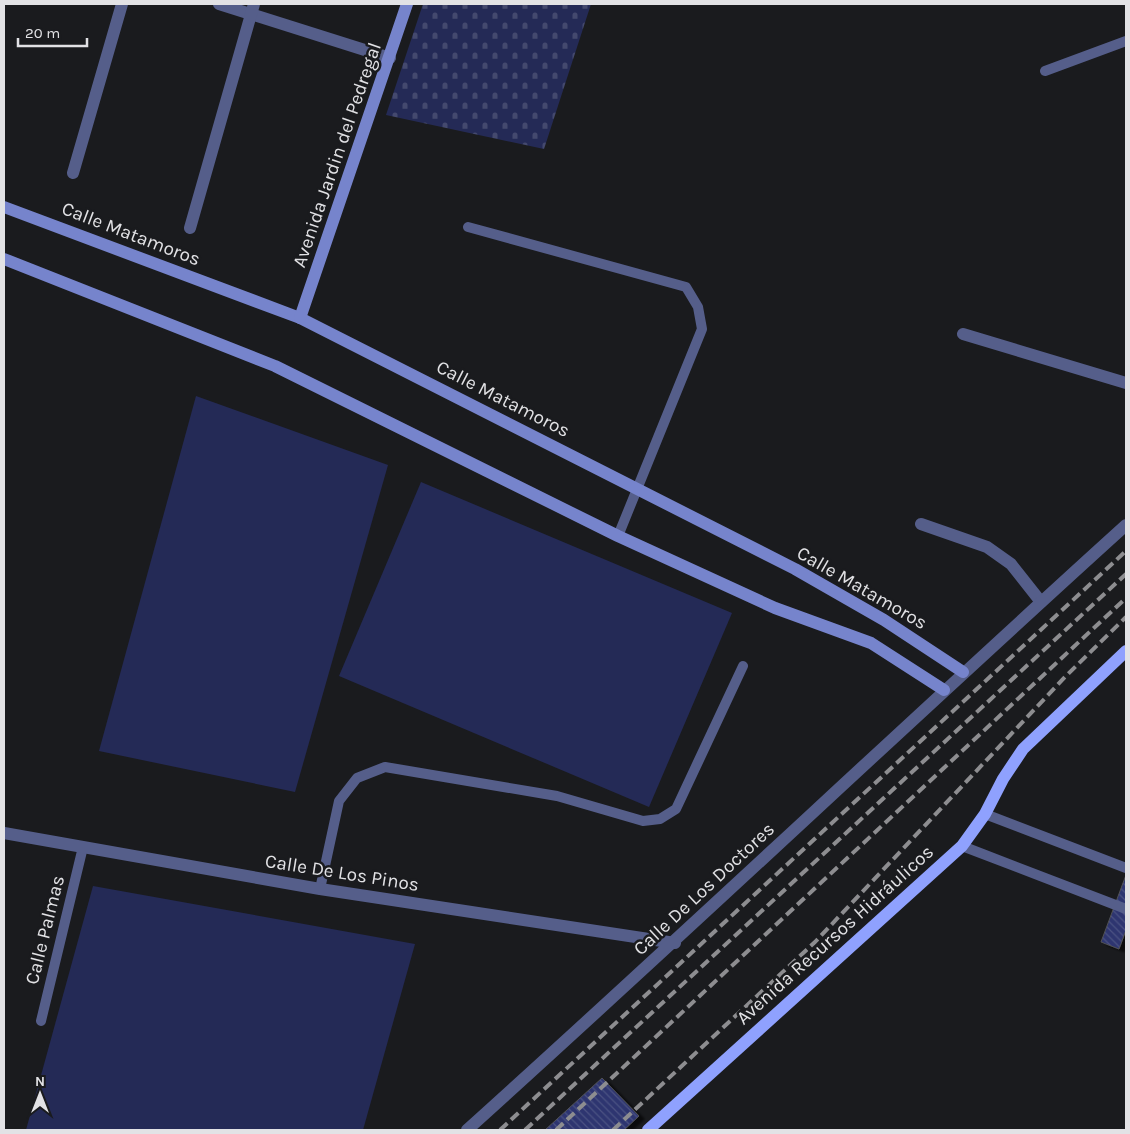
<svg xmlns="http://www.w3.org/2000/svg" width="1130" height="1134" viewBox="0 0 1130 1134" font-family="Karla,sans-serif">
<defs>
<pattern id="cemetery-stones" width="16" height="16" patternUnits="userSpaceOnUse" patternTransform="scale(1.25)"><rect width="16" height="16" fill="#242a56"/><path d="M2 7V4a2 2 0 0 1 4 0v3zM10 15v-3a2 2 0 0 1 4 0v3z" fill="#44496e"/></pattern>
<pattern id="building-back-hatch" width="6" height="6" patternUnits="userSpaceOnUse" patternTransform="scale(1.25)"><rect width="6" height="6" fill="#2d356f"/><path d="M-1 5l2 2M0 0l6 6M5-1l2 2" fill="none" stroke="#4b5283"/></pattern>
<filter id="shadow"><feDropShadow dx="5.5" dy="3" stdDeviation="1" flood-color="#0009"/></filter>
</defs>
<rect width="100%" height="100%" fill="#1a1b1e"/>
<!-- grass -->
<g fill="#242a56">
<polygon points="196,396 388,465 295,792 99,751"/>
<polygon points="421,482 732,613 649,807 339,676"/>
<polygon points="93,886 415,944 363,1130 26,1130"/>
</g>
<!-- cemetery -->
<polygon fill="url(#cemetery-stones)" points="423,4 591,4 544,149 386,115"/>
<!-- building -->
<g fill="url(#building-back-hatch)" stroke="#515256" filter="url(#shadow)">
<polygon points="1126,875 1126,930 1119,949 1101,942"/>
<polygon points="602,1078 639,1116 624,1130 545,1130"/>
</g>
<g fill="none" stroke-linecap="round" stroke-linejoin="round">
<!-- lane -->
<g stroke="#555e8a" stroke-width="10">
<polyline points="1045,71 1126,41"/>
<polyline points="468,227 686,287 698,307 702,329 618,536"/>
<polyline points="985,814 1126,868"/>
<polyline points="962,846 1126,909"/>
<polyline points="320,889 339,801 357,778 385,767 557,796 643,821 660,819 676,809 743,666"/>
<polyline points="41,1021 83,847"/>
</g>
<!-- street -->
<g stroke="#555e8a" stroke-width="12">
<polyline points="219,4 390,58"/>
<polyline points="73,173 122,4"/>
<polyline points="190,228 254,4"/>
<polyline points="963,334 1126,383"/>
<polyline points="921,524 987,547 1011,564 1041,602"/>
<polyline points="4,833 320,889 675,943"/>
<path d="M467,1130C689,930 905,725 1126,525"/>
</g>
<!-- secondary -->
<g stroke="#7684cc" stroke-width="12">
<polyline points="4,207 300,318 795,569 884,620 963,672"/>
<polyline points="4,259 275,366 618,536 775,608 871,643 944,690"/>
<polyline points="300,318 407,4"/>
</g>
<!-- primary -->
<polyline stroke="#8fa1fe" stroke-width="12" points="648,1130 962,846 985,814 1003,779 1023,749 1126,651"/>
<!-- rail -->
<g stroke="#8d8d90" stroke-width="4" stroke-dasharray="10 5" stroke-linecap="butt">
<polyline points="500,1130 1126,551"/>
<polyline points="525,1130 1126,574"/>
<polyline points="556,1130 1126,598"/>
<polyline points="613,1130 815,942 1065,677 1126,617"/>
</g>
</g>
<g text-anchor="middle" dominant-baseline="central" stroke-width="5" stroke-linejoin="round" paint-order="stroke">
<!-- street labels -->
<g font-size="19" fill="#e2e2e5" stroke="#1a1b1e">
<text transform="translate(337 155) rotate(-71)">Avenida Jardin del Pedregal</text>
<text transform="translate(131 234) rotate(21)">Calle Matamoros</text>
<text transform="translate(503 399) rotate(27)">Calle Matamoros</text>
<text transform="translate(862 588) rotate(30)">Calle Matamoros</text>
<text transform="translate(342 873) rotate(9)">Calle De Los Pinos</text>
<text transform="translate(704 889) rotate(-43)">Calle De Los Doctores</text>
<text transform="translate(45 930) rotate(-76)">Calle Palmas</text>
<text transform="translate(835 935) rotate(-42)">Avenida Recursos Hidráulicos</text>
</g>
</g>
<!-- border -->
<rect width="1130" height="1134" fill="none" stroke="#e2e2e5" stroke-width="10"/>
<!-- north arrow -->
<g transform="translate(40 1094)" stroke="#1a1b1e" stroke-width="4" paint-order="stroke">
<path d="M0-4L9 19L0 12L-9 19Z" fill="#e2e2e5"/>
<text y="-8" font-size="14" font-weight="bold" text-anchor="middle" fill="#e2e2e5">N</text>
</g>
<!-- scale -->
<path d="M18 38v8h69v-8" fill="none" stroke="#e2e2e5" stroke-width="2.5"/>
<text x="25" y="38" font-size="15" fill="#e2e2e5" stroke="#1a1b1e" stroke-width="4" paint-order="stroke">20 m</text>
</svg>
